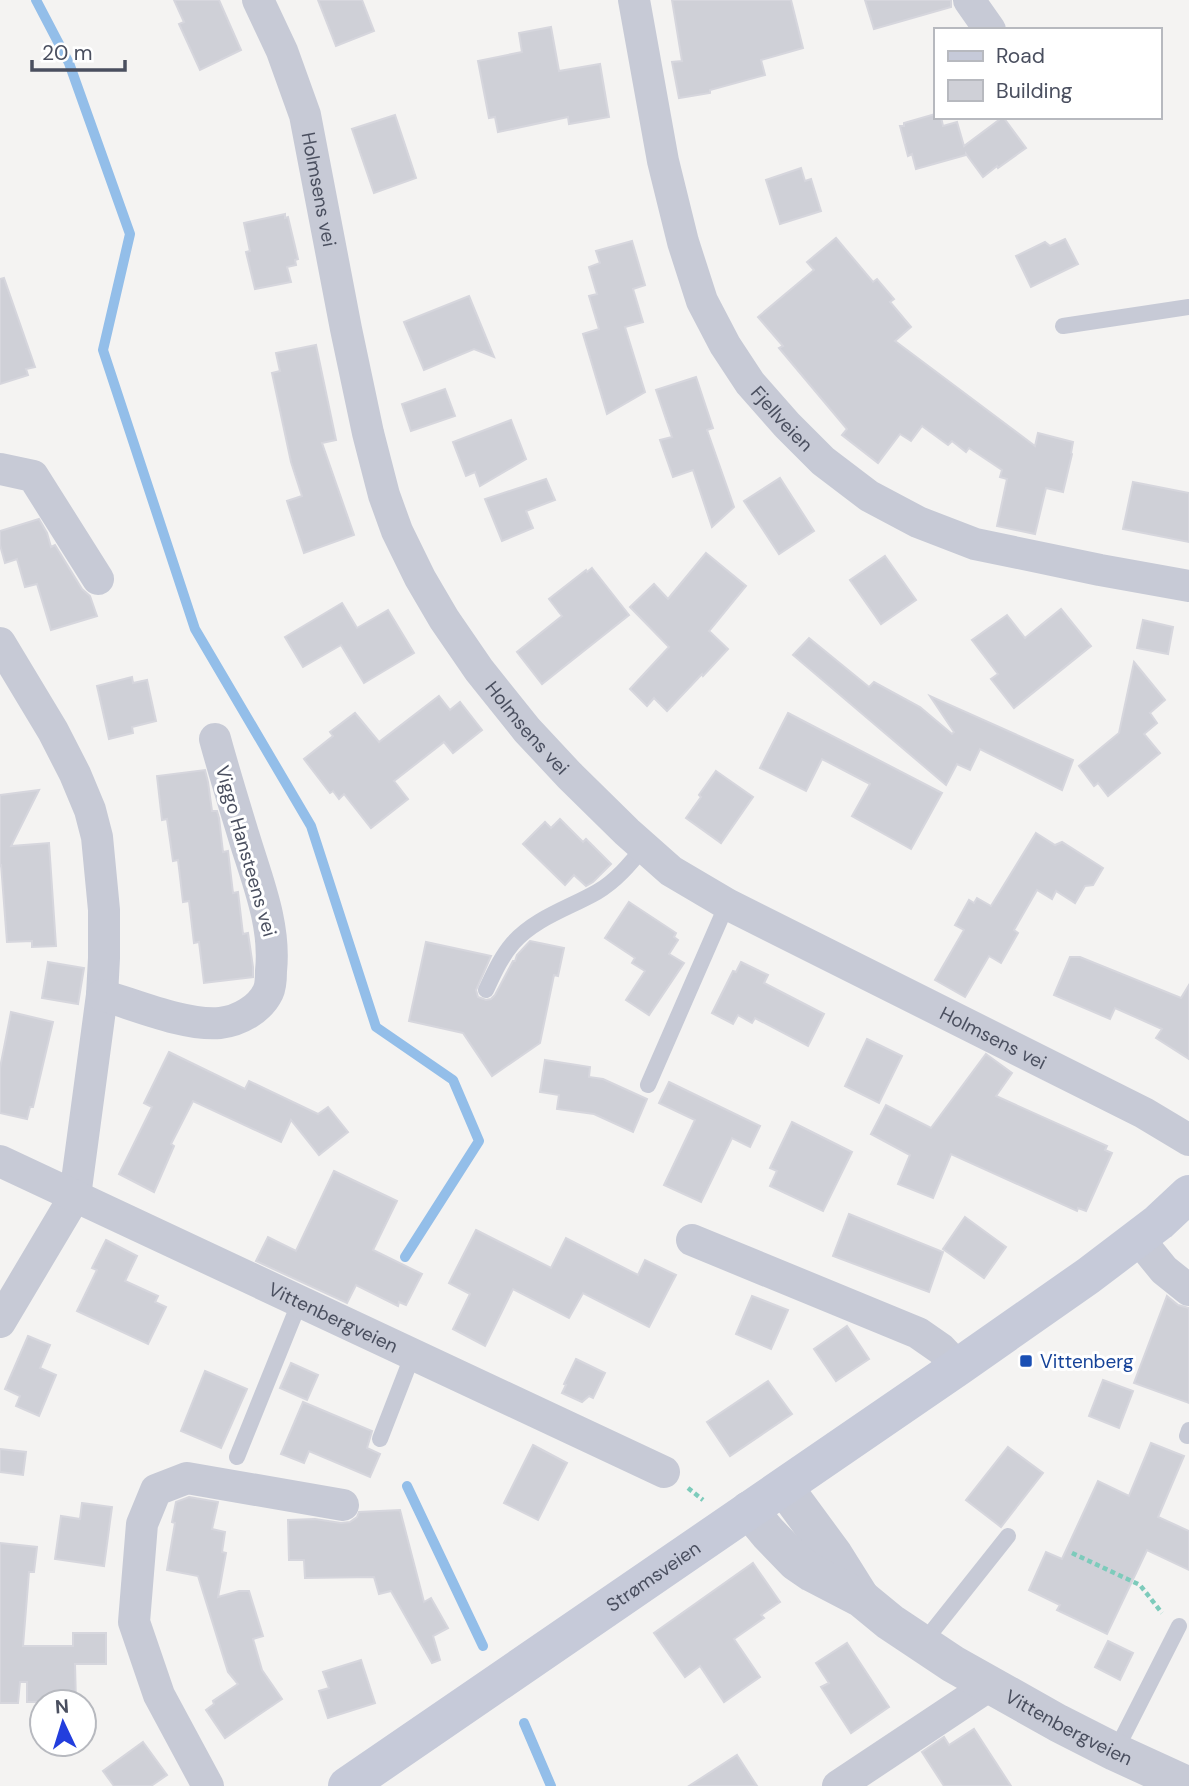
<svg xmlns="http://www.w3.org/2000/svg" width="1189" height="1786" viewBox="0 0 1189 1786" font-family="'DM Sans',sans-serif">
<rect width="100%" height="100%" fill="#f4f3f2"/>
<g fill="none" stroke-linecap="round" stroke-linejoin="round">
<!-- stream -->
<g stroke="#93bee9" stroke-width="10">
<polyline points="36,0 69,63 130,234 103,350 195,629 311,826 376,1027 453,1080 479,1141 405,1257"/>
<polyline points="407,1486 483,1646"/>
<polyline points="524,1723 551,1786"/>
</g>
</g>
<!-- building -->
<g fill="#cfd0d7" stroke="#d6d6dd" stroke-width="2">
<polygon points="174,0 219,0 241,50 200,70 179,24 184,22"/>
<polygon points="318,0 362,0 374,31 336,46"/>
<polygon points="672,0 791,0 803,48 761,60 765,75 710,90 710,93 679,98 672,62 682,61"/>
<polygon points="865,0 951,0 951,7 874,29"/>
<polygon points="551,27 559,71 600,64 609,117 569,124 568,117 498,132 495,117 489,118 478,61 522,52 519,33"/>
<polygon points="935,114 935,117 941,117 943,126 957,122 964,146 1003,117 1026,148 998,168 997,166 983,177 966,154 966,155 916,169 912,154 908,156 900,126 904,126 904,123"/>
<polygon points="395,115 416,178 374,193 352,129"/>
<polygon points="801,168 805,181 811,179 821,211 780,224 766,180"/>
<polygon points="285,214 285,218 288,217 298,259 295,260 296,265 287,267 291,282 255,289 246,252 250,251 244,223"/>
<polygon points="836,238 873,282 877,279 894,299 890,302 911,327 895,341 1035,446 1038,433 1073,442 1071,453 1072,454 1063,492 1046,488 1035,534 997,526 1007,479 1000,477 1002,470 969,448 966,452 952,441 948,445 922,426 911,441 900,434 878,463 842,435 847,429 779,348 783,346 758,317 814,270 807,262"/>
<polygon points="1065,239 1078,264 1031,287 1016,256 1045,242 1050,246"/>
<polygon points="632,241 645,285 633,289 643,322 625,327 645,392 607,414 583,334 599,329 589,296 597,294 589,267 600,263 596,251"/>
<polygon points="4,278 35,367 26,369 28,375 0,384 0,279"/>
<polygon points="469,296 494,357 474,349 424,370 404,322"/>
<polygon points="316,345 336,440 322,443 354,535 304,553 287,501 302,496 291,462 272,373 280,371 276,353"/>
<polygon points="696,377 713,428 707,430 734,507 712,527 693,470 673,477 660,440 672,437 656,390"/>
<polygon points="445,389 455,416 411,431 402,404"/>
<polygon points="511,420 526,459 480,486 475,472 466,476 453,442"/>
<polygon points="780,478 814,531 779,554 744,501"/>
<polygon points="546,479 555,500 526,511 533,528 502,541 485,499"/>
<polygon points="1133,482 1189,493 1189,542 1123,529"/>
<polygon points="39,519 47,533 51,547 55,545 82,589 90,596 97,616 51,630 37,584 25,587 17,559 5,563 0,545 0,531"/>
<polygon points="706,553 746,586 709,631 728,649 703,676 702,674 667,711 654,698 647,706 630,689 669,647 630,607 654,584 668,599"/>
<polygon points="885,556 916,600 881,624 850,580"/>
<polygon points="592,568 629,615 542,684 517,652 562,616 549,599 586,570 587,572"/>
<polygon points="342,603 357,628 388,610 414,653 364,683 341,645 303,667 285,637"/>
<polygon points="1061,609 1091,646 1014,708 991,679 998,674 972,640 1007,615 1025,638"/>
<polygon points="1143,620 1173,627 1168,654 1137,648"/>
<polygon points="809,638 869,687 874,682 920,707 952,734 954,732 930,696 1073,760 1062,790 980,749 970,770 957,764 946,785 793,655"/>
<polygon points="1134,662 1165,700 1150,713 1157,723 1144,734 1160,753 1108,796 1098,783 1094,786 1079,766 1119,733"/>
<polygon points="132,677 133,683 147,680 156,721 132,727 133,733 109,739 97,686"/>
<polygon points="439,696 450,710 460,702 482,730 453,753 444,742 394,781 408,799 371,828 344,794 339,799 333,791 330,793 304,759 333,736 330,732 355,713 379,742"/>
<polygon points="788,713 942,793 911,849 852,816 870,784 822,759 806,791 760,768"/>
<polygon points="205,770 208,782 212,811 217,811 219,818 223,852 228,851 233,893 238,892 243,934 248,933 253,967 253,977 204,983 199,942 194,943 189,901 183,902 178,860 173,861 167,819 162,820 157,776"/>
<polygon points="716,771 753,797 721,843 686,818 701,797 699,795"/>
<polygon points="39,790 11,846 49,843 56,946 32,947 32,941 7,942 1,864 0,867 0,795"/>
<polygon points="560,819 583,842 586,839 611,864 593,882 586,886 574,875 565,885 523,844 545,822 551,828"/>
<polygon points="1036,833 1055,845 1062,842 1103,868 1093,885 1085,886 1075,903 1056,891 1052,899 1037,890 1014,930 1018,933 1001,963 989,956 965,997 935,980 964,930 955,925 969,900 974,903 977,898 991,906"/>
<polygon points="629,902 676,933 674,937 678,940 669,954 684,963 649,1015 626,1000 645,971 632,963 635,958 605,938"/>
<polygon points="530,941 564,948 558,976 554,975 540,1043 492,1076 463,1033 409,1021 426,942 491,956 476,990 478,997 486,1000 491,999 495,995 513,961 515,961 517,955"/>
<polygon points="1070,957 1080,957 1181,998 1189,985 1189,1059 1156,1038 1162,1029 1115,1008 1110,1019 1054,995"/>
<polygon points="48,962 84,968 78,1004 42,998"/>
<polygon points="741,962 768,975 764,983 824,1014 808,1046 755,1018 752,1023 738,1015 733,1024 712,1013 733,971 736,972"/>
<polygon points="11,1012 53,1022 33,1107 30,1107 27,1119 0,1113 0,1068"/>
<polygon points="867,1039 902,1056 879,1103 845,1086"/>
<polygon points="169,1052 245,1089 249,1081 318,1114 328,1107 348,1132 319,1155 291,1120 281,1142 193,1101 171,1144 174,1146 154,1192 119,1174 152,1107 144,1103"/>
<polygon points="986,1054 1012,1073 996,1096 1107,1146 1105,1150 1112,1153 1086,1211 1078,1208 1077,1211 951,1154 933,1198 898,1184 910,1155 871,1134 886,1105 931,1128"/>
<polygon points="545,1060 590,1067 589,1077 603,1079 647,1099 633,1132 594,1114 557,1109 559,1095 540,1092"/>
<polygon points="669,1082 760,1126 750,1147 732,1138 701,1202 664,1185 695,1120 659,1103"/>
<polygon points="792,1122 852,1152 823,1211 770,1186 777,1171 770,1168"/>
<polygon points="334,1171 397,1201 373,1250 422,1274 406,1305 399,1302 398,1306 356,1285 347,1303 256,1261 268,1237 296,1251"/>
<polygon points="849,1214 943,1252 929,1292 833,1256"/>
<polygon points="965,1217 1006,1247 984,1278 943,1249"/>
<polygon points="476,1230 551,1268 566,1238 638,1275 645,1260 676,1275 649,1327 583,1293 569,1318 513,1289 485,1346 453,1329 470,1294 449,1283"/>
<polygon points="106,1240 137,1256 125,1281 158,1296 155,1302 166,1307 148,1344 77,1311 97,1270 92,1268"/>
<polygon points="752,1296 788,1310 771,1349 736,1334"/>
<polygon points="1167,1296 1178,1305 1189,1308 1189,1403 1134,1383"/>
<polygon points="847,1326 869,1359 836,1381 814,1349"/>
<polygon points="28,1336 50,1345 40,1368 56,1375 39,1416 16,1406 20,1396 5,1389"/>
<polygon points="576,1359 605,1373 593,1398 589,1396 582,1402 562,1393 566,1385 564,1384"/>
<polygon points="291,1363 318,1375 307,1400 280,1388"/>
<polygon points="205,1371 247,1389 221,1448 181,1431"/>
<polygon points="1103,1380 1133,1391 1119,1428 1089,1416"/>
<polygon points="768,1381 792,1414 730,1456 707,1422"/>
<polygon points="303,1402 372,1431 367,1448 380,1454 370,1477 309,1451 304,1463 281,1454"/>
<polygon points="1151,1443 1184,1456 1158,1517 1189,1531 1189,1570 1147,1550 1107,1634 1057,1610 1060,1605 1029,1590 1046,1552 1062,1559 1098,1481 1129,1496"/>
<polygon points="533,1445 567,1463 538,1520 504,1503"/>
<polygon points="1008,1447 1043,1473 1001,1527 966,1500"/>
<polygon points="0,1449 26,1452 23,1475 0,1472"/>
<polygon points="189,1497 218,1502 212,1529 225,1532 222,1552 226,1553 218,1597 239,1591 249,1591 263,1636 253,1639 262,1670 282,1699 225,1738 206,1710 214,1704 213,1701 238,1684 228,1672 198,1576 167,1570 175,1523 172,1522 176,1502"/>
<polygon points="82,1503 112,1507 104,1566 55,1559 61,1516 80,1519"/>
<polygon points="400,1510 424,1602 431,1598 448,1628 433,1636 440,1660 432,1663 391,1591 379,1594 374,1577 305,1578 304,1560 289,1560 288,1520 315,1519 341,1523 350,1522 357,1517 359,1512"/>
<polygon points="0,1543 37,1547 34,1572 29,1572 23,1646 73,1646 73,1633 106,1633 106,1664 75,1664 76,1702 27,1702 27,1682 20,1682 18,1703 0,1703"/>
<polygon points="753,1563 780,1602 761,1615 764,1618 734,1639 760,1677 724,1702 700,1666 685,1677 654,1633"/>
<polygon points="1108,1641 1133,1653 1120,1680 1095,1667"/>
<polygon points="847,1643 889,1707 851,1733 821,1687 829,1683 816,1663"/>
<polygon points="361,1660 375,1703 328,1718 319,1691 329,1688 323,1672"/>
<polygon points="974,1729 1011,1786 944,1786 922,1752 944,1737 949,1745"/>
<polygon points="143,1742 167,1775 151,1786 114,1786 103,1771"/>
<polygon points="737,1755 757,1786 689,1786"/>
</g>
<g fill="none" stroke-linecap="round" stroke-linejoin="round">
<!-- path -->
<g stroke="#7dcbbb" stroke-width="4.5" stroke-dasharray="5 3.5" stroke-linecap="butt">
<polyline points="688,1488 703,1500"/>
<polyline points="1072,1553 1140,1585 1162,1613"/>
</g>
<!-- service -->
<g stroke="#c7cad6" stroke-width="16">
<polyline points="1063,326 1189,307"/>
<path d="M486,990C494,973 501,957 513,943C535,918 569,908 597,892C616,881 630,864 644,847"/>
<polyline points="648,1085 727,904"/>
<polyline points="1187,1436 1189,1430"/>
<polyline points="380,1439 413,1354"/>
<polyline points="237,1457 300,1301"/>
<polyline points="923,1643 1008,1536"/>
<polyline points="1115,1752 1179,1626"/>
</g>
<!-- minor -->
<g stroke="#c7cad6" stroke-width="32">
<path id="s1" d="M258,0L282,51L305,115L346,329L368,433L384,495L397,531L420,578L444,619L479,670L527,730L570,776L627,832L671,871L727,904L1144,1113L1189,1140"/>
<path id="s2" d="M634,0L663,161L683,242L702,301L725,345L750,383L787,425L823,461L869,496L918,522L975,544L1100,570L1189,586"/>
<polyline points="969,0 990,30"/>
<polyline points="0,469 33,476 98,579"/>
<polyline points="0,643 53,731 75,774 90,810 97,837 104,910 104,958 102,995 75,1196 0,1322"/>
<path d="M102,995C136,1005 185,1026 220,1023C239,1021 260,1009 268,992C271,986 271,978 271,971C276,925 257,880 244,837C234,804 224,772 215,739"/>
<path id="s3" d="M0,1161L664,1472"/>
<polyline points="1138,1238 1164,1270 1189,1290"/>
<polyline points="692,1240 918,1333 941,1349 958,1367"/>
<polyline points="208,1786 159,1695 134,1622 142,1524 156,1490 187,1478 343,1505"/>
<polyline points="838,1786 990,1685"/>
</g>
<!-- tertiary -->
<g stroke="#c7cad6" stroke-width="38">
<polyline points="784,1487 834,1555 861,1598"/>
<path id="s4" d="M749,1510L768,1533L796,1562L812,1573L862,1599L890,1622L953,1664L1058,1723L1115,1752L1189,1786"/>
</g>
<!-- secondary -->
<path stroke="#c6cad9" stroke-width="38" id="s5" d="M347,1786L958,1367L1088,1276L1159,1222L1189,1194"/>
</g>
<!-- markers -->
<rect fill="#1a4fb4" stroke="#fff" stroke-width="2.5" x="1019" y="1354" width="14" height="14" rx="3.5"/>
<g text-anchor="middle" dominant-baseline="central" stroke-width="6" stroke-linejoin="round" paint-order="stroke">
<!-- street labels -->
<g font-size="19" fill="#4a4f5f" stroke="#fff">
<text stroke="none"><textPath href="#s1" startOffset="200">Holmsens vei</textPath></text>
<text stroke="none"><textPath href="#s2" startOffset="452">Fjellveien</textPath></text>
<text stroke="none"><textPath href="#s1" startOffset="788">Holmsens vei</textPath></text>
<text transform="translate(246 851) rotate(74)">Viggo Hansteens vei</text>
<text stroke="none"><textPath href="#s1" startOffset="1354">Holmsens vei</textPath></text>
<text stroke="none"><textPath href="#s3" startOffset="368">Vittenbergveien</textPath></text>
<text stroke="none"><textPath href="#s5" startOffset="371">Strømsveien</textPath></text>
<text stroke="none"><textPath href="#s4" startOffset="390">Vittenbergveien</textPath></text>
</g>
<!-- transit labels -->
<g font-size="19" fill="#164399" stroke="#fff" text-anchor="start">
<text x="1040" y="1361">Vittenberg</text>
</g>
</g>
<!-- legend -->
<rect x="934" y="28" width="228" height="91" fill="#ffffff" stroke="#b7b9bf" stroke-width="2"/>
<rect x="948" y="51" width="35" height="10" fill="#c6cad9" stroke="#b7b9bf" stroke-width="2"/>
<text x="996" y="63" font-size="21" fill="#4a4f5f">Road</text>
<rect x="948" y="80" width="35" height="21" fill="#cfd0d7" stroke="#b7b9bf" stroke-width="2"/>
<text x="996" y="98" font-size="21" fill="#4a4f5f">Building</text>
<!-- north arrow -->
<g transform="translate(63 1723) rotate(356)"><circle r="33" fill="#ffffff" stroke="#b7b9bf" stroke-width="2"/>
<path d="M0-5L12 26L0 18L-12 26Z" fill="#233edd"/>
<text y="-10" font-size="19" font-weight="bold" text-anchor="middle" fill="#4a4f5f">N</text>
</g>
<!-- scale -->
<path d="M32 60v10h93v-10" fill="none" stroke="#4a4f5f" stroke-width="3.5"/>
<text x="42" y="60" font-size="21" fill="#4a4f5f" stroke="#ffffff" stroke-width="5" paint-order="stroke">20 m</text>
</svg>
